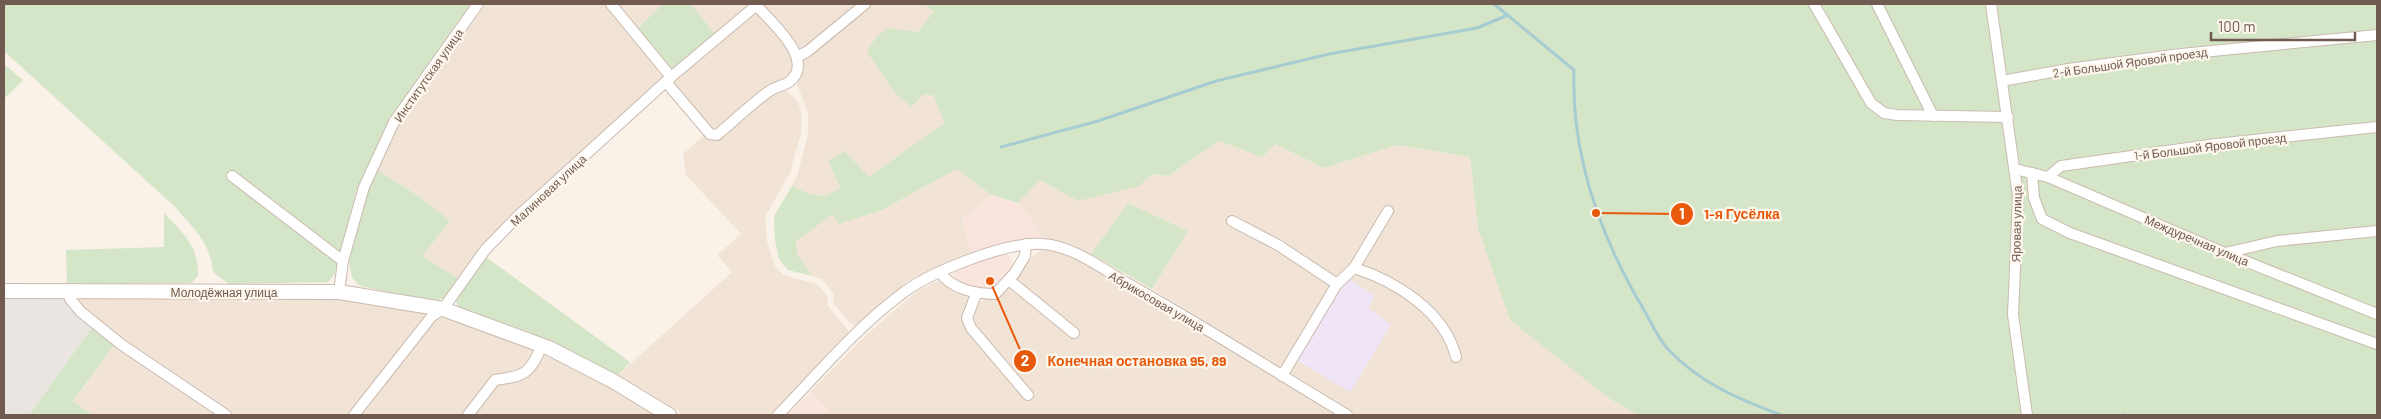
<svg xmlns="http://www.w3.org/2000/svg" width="2381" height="419" viewBox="0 0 2381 419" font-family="Barlow,sans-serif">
<rect width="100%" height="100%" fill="#faf2e8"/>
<!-- residential -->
<g fill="#f1e4d7">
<polygon points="486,4 607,4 664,76 515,215 461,280 422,256 449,222 417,195 376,169 398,125"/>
<polygon points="614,4 663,4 635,29"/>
<polygon points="691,4 755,4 716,36"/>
<polygon points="762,4 924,4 934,11 918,32 888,28 911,107 924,94 934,96 945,123 869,177 845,151 828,161 840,187 827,196 810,194 792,186 797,176 808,135 808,113 795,79 801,64"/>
<polygon points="756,11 761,13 791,50 794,59 793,73 716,132 713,131 672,84 673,80"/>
<polygon points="782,89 787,91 798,102 802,115 801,134 790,173 765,217 767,242 775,266 783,275 817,284 827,295 828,306 848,330 847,336 771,415 684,415 618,375 732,272 717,255 741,234 686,175 683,154 702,137 713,140 771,93"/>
<polygon points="1219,141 1262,157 1275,144 1324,168 1397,145 1470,157 1478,228 1610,399 1638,415 1356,415 1152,289 1188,231 1128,203 1091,254 1071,244 1041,237 1038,228 1018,203 1040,180 1057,190 1139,186 1153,174 1168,176"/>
<polygon points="957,169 991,195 962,218 972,254 909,280 860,324 854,325 849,322 834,304 833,293 822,279 812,276 797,254 796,241 833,213 839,224 882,210"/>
<polygon points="1043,249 1063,252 1193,327 1338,415 833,415 810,392 863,338 917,291 939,280 971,299 981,301 995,298 1001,294 1036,253"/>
<polygon points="346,296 429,313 405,355 410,353 436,318 443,315 547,352 612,386 659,415 233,415 122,340 78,304 78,300 83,297"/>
<polygon points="115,344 175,386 216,415 93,415 73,402"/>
</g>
<!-- commercial -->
<g fill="#f9e5dd">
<polygon points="991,195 1018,203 1038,228 1041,237 1020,240 972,254 962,218"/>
<polygon points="1002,253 1010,256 1013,268 994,289 981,290 954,279 953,272"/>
<polygon points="810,392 833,415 787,415"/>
</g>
<!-- industrial -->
<polygon fill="#ebe5e1" points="57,295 93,326 29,415 4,415 4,296"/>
<!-- education -->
<polygon fill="#efe5f6" points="1348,278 1375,296 1368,308 1391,325 1350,392 1297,360"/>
<!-- green -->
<g fill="#d5e6c8">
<path d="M4,4H474L391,117L356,191L335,274L328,282L229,284L213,272C211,244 193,227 175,207L4,51V41L6,38L4,36Z"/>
<polygon points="663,4 691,4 716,36 678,67 672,68 668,66 636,29"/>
<polygon points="924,4 2377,4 2377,415 1638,415 1610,399 1510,320 1478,228 1470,157 1397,145 1324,168 1275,144 1262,157 1219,141 1168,176 1153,174 1139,186 1078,201 1040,180 1018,203 991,195 957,169 882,210 839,224 833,214 796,241 797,254 812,276 788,270 779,259 775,241 774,216 792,186 810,194 827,196 840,187 828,161 845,151 869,177 944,123 934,96 924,94 911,107 894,92 867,52 876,37 888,28 918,32 934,11"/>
<polygon points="4,64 23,80 4,99"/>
<path d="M376,169L417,195L450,221L422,256L461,280C453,290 447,300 433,301L360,286L352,278L349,261L368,188Z"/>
<polygon points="1128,203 1188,231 1152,289 1091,254"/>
<path d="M164,213C183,233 199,246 198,276L191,283L67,284L66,250L164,247Z"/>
<polygon points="486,257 630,362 618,375 532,333 459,308 456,302 457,296"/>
<polygon points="93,326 115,344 73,401 93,415 29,415"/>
</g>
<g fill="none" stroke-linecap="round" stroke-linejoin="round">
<!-- stream -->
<g stroke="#a6ccd2" stroke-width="3">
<path d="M1494,4L1574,70C1571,156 1601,238 1644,310C1651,322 1658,339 1668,349C1698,382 1740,400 1781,415"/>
<polyline points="1001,147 1098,121 1216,81 1329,54 1477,28 1508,15"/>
<polyline points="2122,415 2125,415"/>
</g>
<!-- minor casing -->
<g stroke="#cbbaaf" stroke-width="12">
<g id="minor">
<polyline points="611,4 671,77"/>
<polyline points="1814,4 1871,103 1884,113 1897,115 2008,117"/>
<polyline points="1877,4 1933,116"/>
<polyline points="1991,4 2018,196 2013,315 2027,415"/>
<polyline points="797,57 808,51 865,4"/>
<polyline points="2002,81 2068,69 2181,54 2377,35"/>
<path d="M666,82L710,134L717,135C734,121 750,105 768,92C774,87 783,86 789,82C817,61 771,22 757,6"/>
<polyline points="2015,169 2048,177 2225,253 2377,314"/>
<polyline points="2032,173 2034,198 2042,219 2070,233 2377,344"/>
<polyline points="232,176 343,261"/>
<polyline points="2048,177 2061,166 2216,144 2377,127"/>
<polyline points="1232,221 1278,245 1337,284"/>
<polyline points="2225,253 2277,241 2377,231"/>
<path d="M1354,268C1396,281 1445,312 1456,357"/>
<path d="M940,272C951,289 976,294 995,294L1014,274L1025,256L1026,244"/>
<polyline points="1009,280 1074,333"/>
<polyline points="68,292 70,299 81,312 122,345 226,415"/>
<polyline points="339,292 343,261 364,187 394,122 478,4"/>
<polyline points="976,294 967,318 971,328 1028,395"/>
<polyline points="1282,376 1337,284 1354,268 1388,211"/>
<polyline points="354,415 432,316 443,309 485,250 517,217 671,77 758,4"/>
<path d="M468,415L495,380C525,376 530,374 542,345"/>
<path d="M778,415C817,375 854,330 899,296C927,273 1006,241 1043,244C1073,246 1101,268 1127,283C1202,325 1274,371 1347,415"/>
</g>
</g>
<!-- tertiary casing -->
<g stroke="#cbbaaf" stroke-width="16">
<polyline id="tertiary" points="4,291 339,292 443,309 549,348 613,381 669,415"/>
</g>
<!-- minor -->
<use href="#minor" stroke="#fff" stroke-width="10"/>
<!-- tertiary -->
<use href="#tertiary" stroke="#fff" stroke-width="14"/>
</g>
<g text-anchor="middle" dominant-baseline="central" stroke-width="4.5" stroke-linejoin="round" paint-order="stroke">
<!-- street labels -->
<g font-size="12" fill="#715a4f" stroke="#fdf7ee">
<text transform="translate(2130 62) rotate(-8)">2-й Большой Яровой проезд</text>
<text transform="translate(428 75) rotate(-55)">Институтская улица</text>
<text transform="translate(2210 146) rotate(-7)">1-й Большой Яровой проезд</text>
<text transform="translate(548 190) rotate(-43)">Малиновая улица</text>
<text transform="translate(2016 224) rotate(-89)">Яровая улица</text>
<text transform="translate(2197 240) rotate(23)">Междуречная улица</text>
<text x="224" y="292">Молодёжная улица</text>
<text transform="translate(1157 301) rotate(30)">Абрикосовая улица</text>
</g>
</g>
<!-- callouts -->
<path fill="none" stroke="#e8590c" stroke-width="2" d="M1596 213L1682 214M990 281L1025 361"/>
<g fill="#e8590c" stroke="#fdf7ee" stroke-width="2">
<circle cx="1596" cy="213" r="5"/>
<circle cx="990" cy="281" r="5"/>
<circle cx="1682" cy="214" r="12"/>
<circle cx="1025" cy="361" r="12"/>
</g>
<g font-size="15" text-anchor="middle" font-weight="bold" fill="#fff">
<text x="1682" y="219">1</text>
<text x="1025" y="366">2</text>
</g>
<g font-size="14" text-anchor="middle" font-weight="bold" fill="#e8590c" stroke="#fdf7ee" stroke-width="4.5" stroke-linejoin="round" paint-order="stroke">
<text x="1742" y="219">1-я Гусёлка</text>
<text x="1137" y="366">Конечная остановка 95, 89</text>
</g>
<!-- border -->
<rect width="2381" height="419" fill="none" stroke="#715a4f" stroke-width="10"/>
<!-- scale -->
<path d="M2211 32v8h144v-8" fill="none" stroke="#715a4f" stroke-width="2.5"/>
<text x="2218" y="32" font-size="15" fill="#715a4f" stroke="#fdf7ee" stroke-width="4" paint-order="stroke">100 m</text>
</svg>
